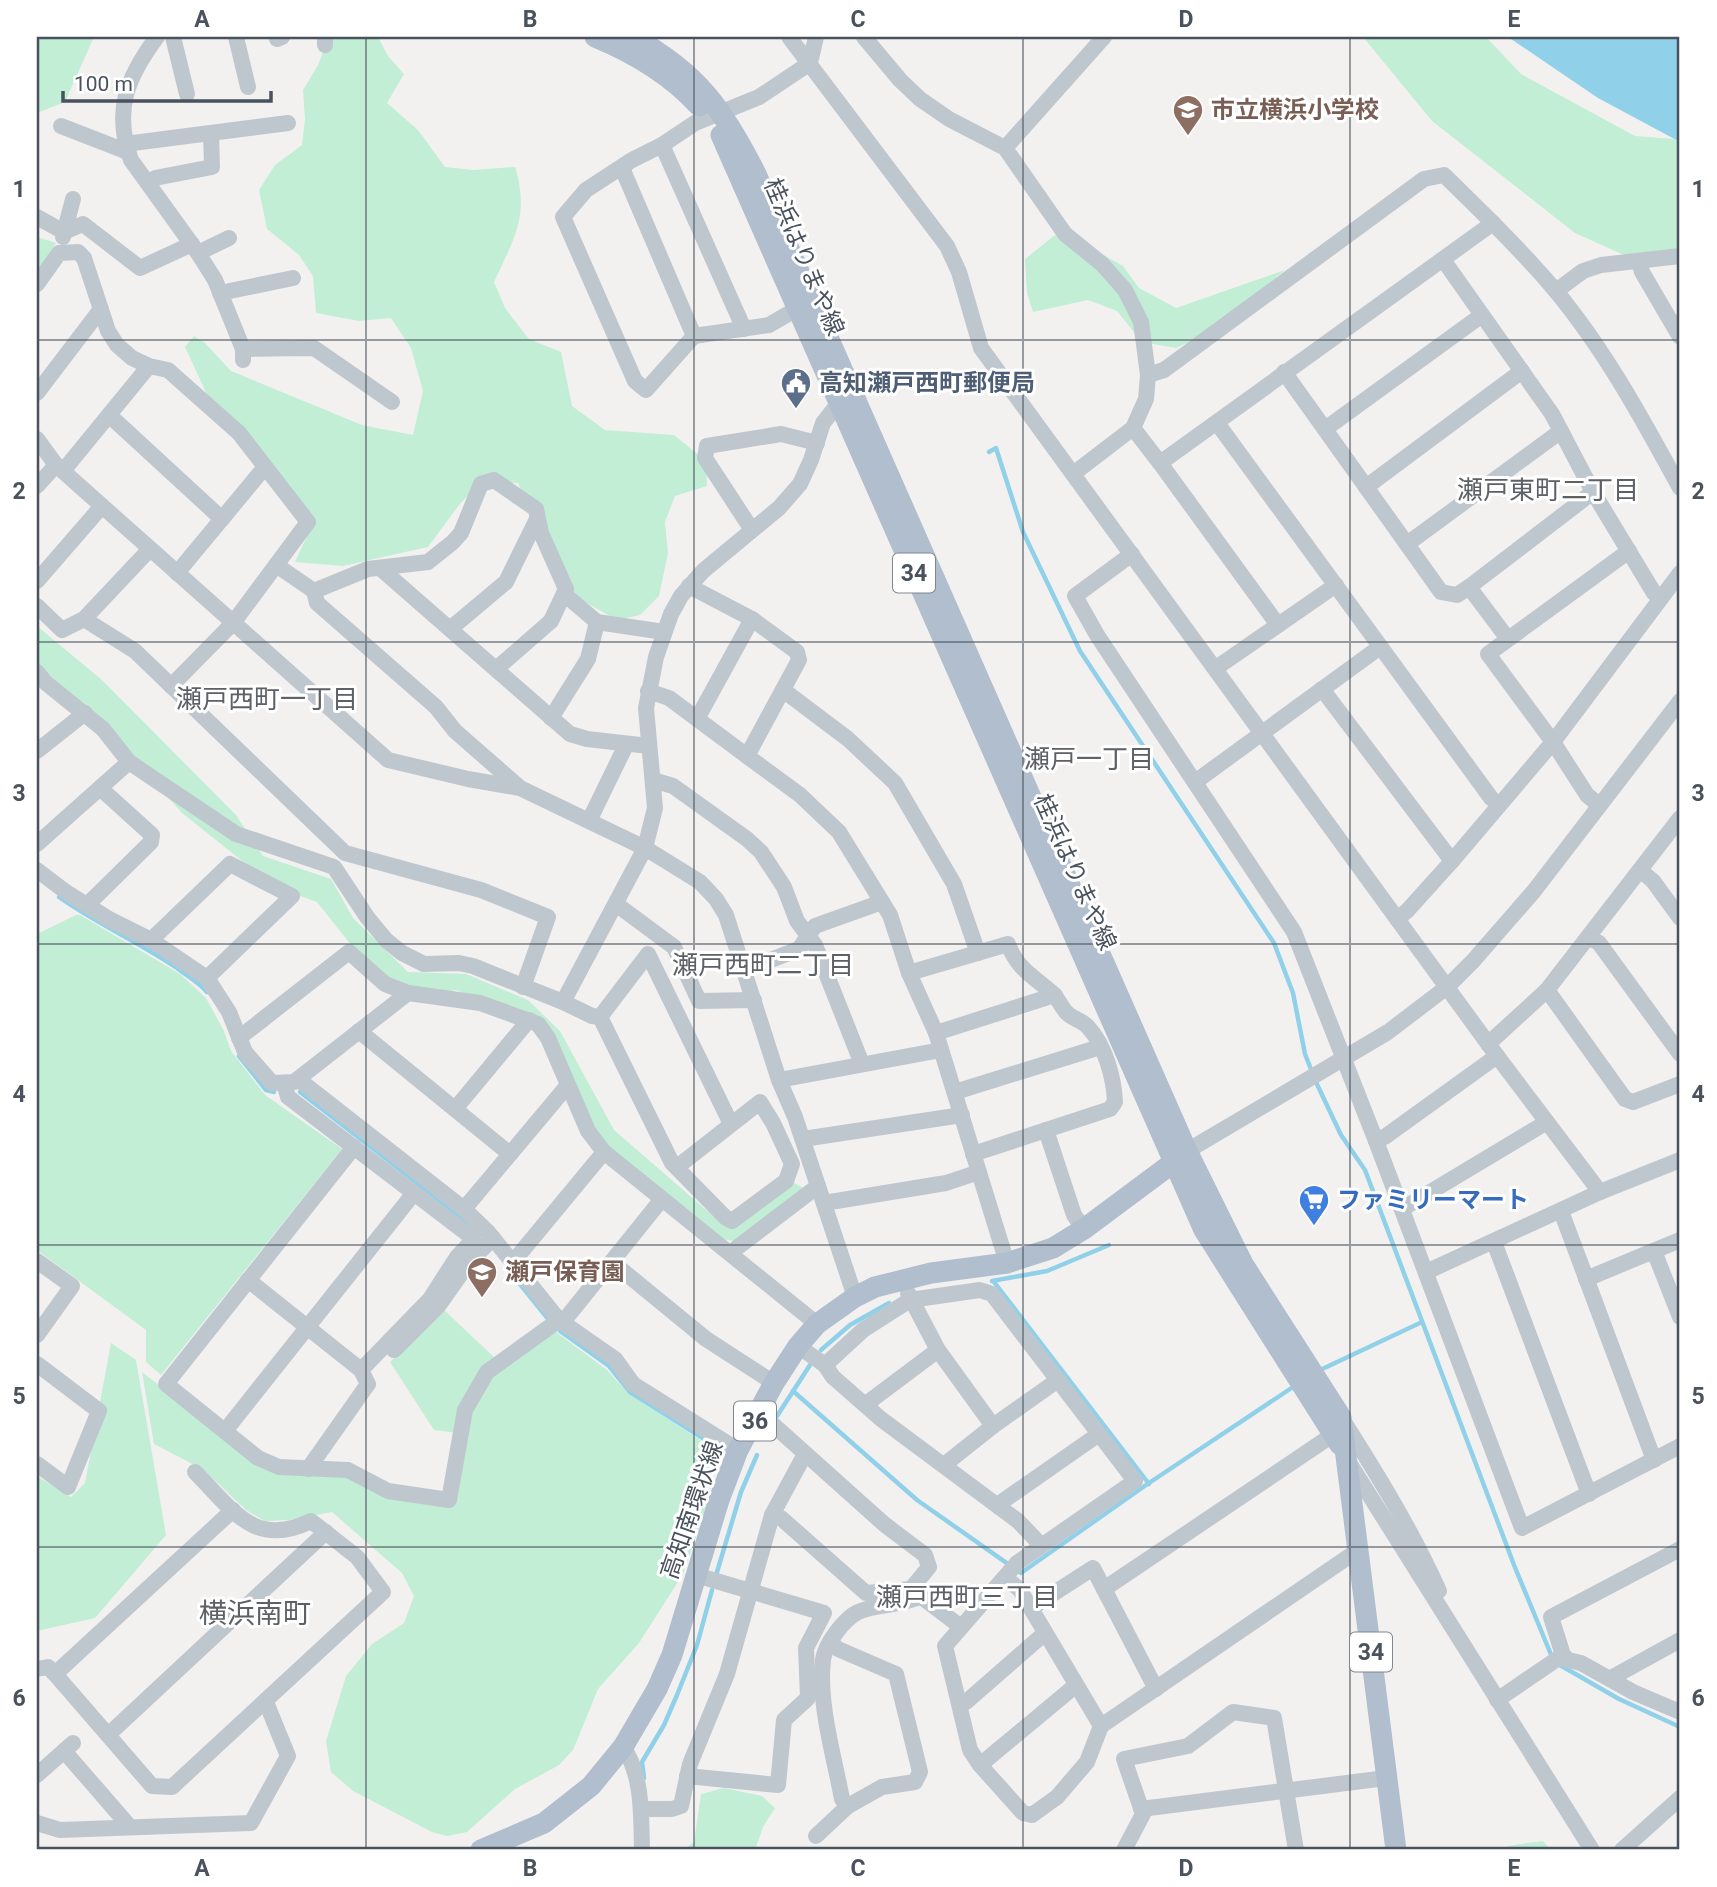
<svg xmlns="http://www.w3.org/2000/svg" width="1717" height="1887" viewBox="0 0 1717 1887" font-family="Roboto,'Noto Sans JP',sans-serif">
<rect width="100%" height="100%" fill="#f3f1f0"/>
<!-- green -->
<g fill="#c1eed5">
<polygon points="37,37 94,37 65,102 37,113"/>
<path d="M329,37H378L388,56L404,74L387,103L418,130L445,167L473,170L515,167C530,215 514,239 494,282L505,308L529,339L561,352L572,406L605,430L674,435L706,461L707,486L675,496L665,522L668,553L659,596L640,615L617,620L567,592L518,483L482,481L459,505L428,547L343,566L295,562L313,523L300,500L244,429L215,412L185,347L194,336L205,343L231,371L362,425L413,435L423,391L411,348L391,318L359,321L316,313L313,276L299,255L267,229L259,190L275,165L302,145L305,119L303,90L318,65Z"/>
<polygon points="1363,37 1486,37 1521,74 1635,136 1674,139 1680,143 1680,253 1624,255 1575,233 1432,121"/>
<polygon points="1055,235 1076,248 1091,248 1123,266 1139,288 1176,308 1285,270 1208,333 1176,348 1142,342 1117,311 1088,300 1033,312 1027,293 1025,259"/>
<polygon points="37,237 56,243 37,271"/>
<polygon points="37,626 102,680 236,815 263,856 331,879 353,918 408,972 466,974 528,1000 560,1031 614,1130 719,1221 788,1180 808,1190 741,1242 709,1237 631,1181 593,1128 550,1049 526,1019 456,990 406,997 363,960 317,902 275,887 182,813 129,753 37,664"/>
<polygon points="76,915 80,915 180,974 206,998 224,1031 231,1051 265,1095 342,1149 161,1375 146,1362 146,1330 37,1250 37,934"/>
<polygon points="444,1310 497,1360 459,1433 434,1430 390,1362"/>
<polygon points="556,1332 607,1370 629,1394 708,1445 711,1494 683,1574 639,1643 598,1689 573,1750 559,1765 515,1789 467,1832 447,1836 432,1832 353,1791 331,1772 326,1741 346,1676 372,1644 404,1623 414,1596 402,1573 332,1512 289,1520 265,1521 246,1510 204,1470 154,1444 142,1372 256,1461 348,1474 453,1504 467,1410 488,1373"/>
<polygon points="111,1343 136,1360 166,1535 95,1618 37,1631 37,1476 71,1497 85,1483"/>
<polygon points="724,1788 762,1796 775,1808 763,1827 755,1850 683,1850 694,1842 701,1794"/>
<polygon points="1543,1841 1551,1850 1493,1850 1514,1845"/>
</g>
<!-- water -->
<polygon fill="#90d1e9" points="1508,37 1680,37 1680,142 1598,98"/>
<g fill="none" stroke-linecap="round" stroke-linejoin="round">
<!-- stream -->
<g stroke="#90d1e9" stroke-width="4.5">
<polyline points="989,452 996,448 1023,532 1080,651 1274,943 1293,993 1305,1054 1312,1072"/>
<path d="M59,897C97,924 139,942 177,968C187,976 199,982 207,992"/>
<polyline points="239,1056 266,1090 274,1092"/>
<polyline points="1315,1080 1341,1135 1365,1170 1514,1565 1552,1657"/>
<polyline points="300,1092 457,1214 472,1228"/>
<polyline points="511,1273 549,1320"/>
<polyline points="992,1281 1047,1271 1109,1245"/>
<polyline points="994,1282 1149,1484"/>
<polyline points="560,1331 609,1366 630,1392 709,1442"/>
<polyline points="821,1350 850,1325 889,1303"/>
<polyline points="1318,1371 1422,1322"/>
<polyline points="793,1391 917,1500 1021,1573 1146,1485 1296,1385"/>
<polyline points="777,1416 810,1365"/>
<polyline points="717,1572 741,1492 757,1455"/>
<polyline points="1558,1664 1619,1699 1680,1727"/>
<polyline points="644,1778 642,1762 664,1725 677,1695 697,1645 712,1590"/>
</g>
<!-- minor -->
<g stroke="#bfc7ce" stroke-width="16">
<path d="M157,37C127,77 113,111 131,160L198,253L215,280L243,349V360"/>
<polyline points="173,37 187,94"/>
<polyline points="236,37 248,87"/>
<polyline points="325,37 325,45"/>
<polyline points="789,37 947,246 959,272 981,348 1497,1056 1600,1192"/>
<polyline points="864,37 900,80 920,99 949,119 1005,148 1065,234 1102,264 1125,290 1141,322 1148,375 1146,399 1133,428 1073,474"/>
<polyline points="277,39 282,37"/>
<polyline points="61,126 128,152"/>
<polyline points="125,144 288,123"/>
<polyline points="662,145 744,329"/>
<polyline points="1005,148 1104,37"/>
<polyline points="622,168 694,336"/>
<polyline points="155,178 212,167 211,133"/>
<polyline points="37,217 64,232 83,224 140,268 192,244"/>
<polyline points="63,237 73,199"/>
<polyline points="198,253 229,238"/>
<polyline points="1444,261 1552,414 1593,492 1654,593 1661,598"/>
<polyline points="1639,261 1642,272 1680,337"/>
<polyline points="37,284 59,253 78,252 84,258 108,331 117,345 132,358 149,366 168,370 239,433 308,522 233,623 171,686"/>
<polyline points="1556,291 1583,271 1601,265 1680,256"/>
<polyline points="220,293 293,278"/>
<polyline points="807,303 769,325 694,336 646,390 635,381 563,217 586,190 632,160 662,145 695,123 759,97 810,63 816,37"/>
<polyline points="243,349 314,348 392,402"/>
<polyline points="1284,372 1441,592 1457,595 1469,587 1593,492"/>
<path d="M1148,375L1164,370L1424,179L1444,175C1482,212 1521,250 1555,290C1605,350 1643,420 1680,488"/>
<polyline points="37,393 101,309"/>
<polyline points="109,415 222,519"/>
<polyline points="1217,423 1491,798 1498,804"/>
<polyline points="1133,428 1160,463 1493,223"/>
<polyline points="1325,429 1482,315"/>
<polyline points="37,439 56,465 388,760 468,779 520,788 645,848 700,882 716,899 726,915 779,1080 795,1117 855,1297"/>
<polyline points="1160,463 1278,625"/>
<polyline points="63,471 149,366"/>
<polyline points="37,486 56,465"/>
<polyline points="1366,487 1522,371"/>
<polyline points="752,530 705,458 707,446 781,434 817,443"/>
<polyline points="1407,544 1561,431"/>
<polyline points="1132,554 1075,596 1097,635 1294,932 1376,1141 1522,1528 1680,1446"/>
<polyline points="276,565 314,591 368,569 428,562 453,542 461,533 481,484 494,480 536,509 541,533 566,589 551,621 496,669"/>
<polyline points="380,568 570,734 587,739 649,746"/>
<polyline points="177,573 265,467"/>
<polyline points="37,581 102,506"/>
<polyline points="689,586 752,619 797,652 799,660 747,756"/>
<polyline points="1469,587 1508,639"/>
<polyline points="314,591 317,603 436,707 455,731 518,786"/>
<polyline points="564,594 597,622 664,632"/>
<polyline points="37,606 62,630 84,619 150,549"/>
<polyline points="84,619 135,651 345,853 481,890 548,917 523,987"/>
<polyline points="450,629 506,582 537,519"/>
<polyline points="1216,668 1336,585"/>
<polyline points="37,672 46,683 103,729 129,762 236,834 334,867 367,917 386,940 402,953 424,964 459,963 473,966 563,1002 592,1016 600,1017 672,1163 725,1217 732,1221 786,1181 792,1164 773,1123 760,1102 677,1167"/>
<polyline points="1322,689 1452,861"/>
<polyline points="783,690 848,739 895,783 954,884 978,953"/>
<polyline points="648,691 669,698 747,756 800,795 839,832 890,915 909,973 936,1033 1007,1263"/>
<polyline points="551,718 588,659 597,622"/>
<polyline points="697,719 752,619"/>
<polyline points="37,751 85,713"/>
<polyline points="653,780 673,786 747,839 761,852 784,887 797,921 815,945 862,1064"/>
<polyline points="1195,782 1380,647"/>
<polyline points="1599,805 1587,795 1553,742 1488,654 1629,551"/>
<polyline points="589,821 626,745"/>
<polyline points="37,844 129,762"/>
<polyline points="37,870 66,892 109,919 151,940 207,978 229,1012 245,1052 272,1083 294,1082 408,993 480,1003 538,1024 548,1038 588,1131 604,1152 817,1324"/>
<polyline points="1640,870 1653,881 1680,918"/>
<polyline points="616,904 674,947 699,1001 754,1000"/>
<polyline points="87,905 151,842 152,835 100,788"/>
<polyline points="1397,919 1407,911 1452,861 1553,742 1680,573"/>
<polyline points="1588,937 1599,943 1680,1054"/>
<polyline points="151,940 230,864 292,896 207,978"/>
<polyline points="745,970 799,949 815,926 882,902"/>
<path d="M909,973L1008,944C1017,968 1031,975 1050,991C1057,996 1060,1005 1066,1012C1072,1019 1082,1020 1088,1027C1105,1045 1114,1078 1115,1102L1110,1109L973,1154"/>
<polyline points="1547,990 1625,1099 1633,1102 1680,1084"/>
<polyline points="563,1002 645,848 655,808 646,708 656,657 671,614 681,596 703,571 779,508 800,484 811,460 823,423 845,395"/>
<polyline points="600,1017 648,954 731,1124"/>
<polyline points="359,1031 510,1154"/>
<polyline points="936,1033 1055,995"/>
<polyline points="239,1038 349,952 385,984 408,993"/>
<polyline points="1488,1044 1547,990 1680,818"/>
<polyline points="298,1079 464,1209 488,1232 559,1320 615,1359 633,1384 738,1450"/>
<polyline points="779,1080 941,1050"/>
<polyline points="955,1092 1100,1047"/>
<polyline points="455,1109 529,1020"/>
<polyline points="1046,1130 1074,1215 1084,1229"/>
<polyline points="803,1139 962,1115"/>
<polyline points="1376,1141 1386,1136 1497,1056"/>
<polyline points="354,1147 166,1384 258,1458 279,1467 348,1470 388,1491 449,1500 465,1410 487,1372 559,1320"/>
<polyline points="1187,1151 1388,1032 1447,987 1473,961 1534,891 1680,701"/>
<polyline points="824,1203 946,1183 979,1172"/>
<polyline points="464,1209 568,1085"/>
<polyline points="1402,1209 1547,1122"/>
<polyline points="1561,1211 1654,1460"/>
<polyline points="1494,1242 1589,1494"/>
<polyline points="1654,1251 1680,1317"/>
<polyline points="730,1253 818,1186"/>
<polyline points="37,1261 72,1286 37,1335"/>
<polyline points="513,1262 604,1152"/>
<polyline points="612,1262 706,1339 774,1383"/>
<polyline points="1426,1272 1600,1192 1680,1160"/>
<polyline points="1586,1279 1680,1240"/>
<polyline points="248,1280 361,1370 430,1299 457,1257 474,1239 288,1097 284,1083"/>
<polyline points="908,1293 938,1350 993,1426"/>
<polyline points="563,1322 662,1199"/>
<polyline points="798,1346 825,1365 833,1377 881,1419 1018,1521 1041,1545"/>
<polyline points="394,1350 439,1305 468,1264 493,1238"/>
<polyline points="37,1364 99,1411 68,1487 37,1464"/>
<polyline points="825,1365 863,1330 910,1300 980,1290 992,1294 1135,1481 1017,1563 945,1646 970,1750 980,1765 1023,1813 1032,1815 1057,1797 1087,1762 1101,1726 1351,1555 1359,1553"/>
<polyline points="867,1406 870,1401 938,1350"/>
<polyline points="759,1412 884,1524 925,1555 929,1567 911,1589 961,1627"/>
<path d="M1344,1422C1379,1477 1412,1531 1439,1591"/>
<polyline points="225,1431 414,1193"/>
<polyline points="1348,1461 1592,1850"/>
<polyline points="944,1465 993,1426 1058,1380"/>
<polyline points="308,1469 368,1384 361,1370"/>
<polyline points="999,1507 1003,1501 1099,1434"/>
<polyline points="772,1515 781,1518 866,1593 911,1589"/>
<polyline points="1006,1578 1020,1590 1101,1726"/>
<polyline points="1104,1589 1334,1434"/>
<polyline points="1031,1608 1093,1568 1156,1689"/>
<polyline points="1563,1655 1551,1617 1680,1549"/>
<path d="M37,1669L48,1667L55,1674L152,1786L172,1787L383,1592L357,1557L311,1521C254,1549 232,1509 195,1472"/>
<polyline points="55,1674 233,1510"/>
<polyline points="1611,1678 1680,1640"/>
<polyline points="1497,1700 1563,1655 1568,1660 1581,1663 1633,1692 1680,1712"/>
<polyline points="960,1704 966,1702 1045,1633"/>
<polyline points="108,1735 326,1532"/>
<path d="M623,1747C643,1775 641,1817 642,1850"/>
<polyline points="64,1751 130,1827"/>
<polyline points="980,1765 1075,1686"/>
<polyline points="37,1775 73,1743"/>
<polyline points="687,1776 778,1785 784,1720 808,1698 806,1648 824,1613 696,1575"/>
<path d="M848,1806L842,1799C834,1756 818,1703 823,1660C825,1644 844,1619 858,1612C876,1604 901,1606 921,1596"/>
<polyline points="641,1809 672,1809 681,1806 690,1764 727,1674 772,1515 805,1454"/>
<polyline points="1141,1809 1386,1778"/>
<polyline points="37,1823 60,1830 251,1823 288,1756 266,1702"/>
<polyline points="816,1836 848,1806 882,1787 915,1782 920,1772 896,1674 838,1649 830,1642"/>
<polyline points="1124,1850 1143,1814 1124,1759 1188,1746 1233,1712 1274,1718 1296,1850"/>
<polyline points="1622,1850 1680,1798"/>
</g>
<!-- major -->
<g stroke="#b1bece" stroke-width="21">
<path d="M595,37C634,53 670,74 699,106"/>
<path d="M633,37C698,73 723,109 756,174L1187,1151L1243,1264L1341,1417L1396,1850"/>
<polyline points="721,135 1204,1230 1340,1445"/>
<polyline points="481,1850 544,1823 591,1786 623,1747 657,1689 672,1655 719,1500 738,1450 774,1383 798,1346 817,1324 855,1297 875,1287 931,1273 1007,1263 1053,1248 1084,1229 1186,1153"/>
</g>
</g>
<!-- grid -->
<path fill="none" stroke="#49525d" stroke-width="2" stroke-opacity="0.55" d="M366,37V1850M694,37V1850M1023,37V1850M1350,37V1850M37,340H1680M37,642H1680M37,944H1680M37,1245H1680M37,1547H1680"/>
<!-- icons -->
<defs>
<g id="school-pin" transform="scale(1.575)"><path d="M0 17L-7.5 6A9.5 9.5 0 1 1 7.5 6Z" fill="#8d6e63" stroke="#fff"/><path d="M0-5L7-2L0 1L-7-2ZM-4 1L0 2.5L4 1V4Q0 6-4 4Z" fill="#fff"/></g>
<g id="civic-pin" transform="scale(1.575)"><path d="M0 17L-7.5 6A9.5 9.5 0 1 1 7.5 6Z" fill="#5c6f8a" stroke="#fff"/><path d="M-.6-6.5H3V-4.5H.6V-3L4-1V1h2V6H-6V1h2V-1L-.6-3ZM-1.2 2.5V6h2.4V2.5Z" fill="#fff"/></g>
<g id="supermarket-pin" transform="scale(1.575)"><path d="M0 17L-7.5 6A9.5 9.5 0 1 1 7.5 6Z" fill="#3f7fe0" stroke="#fff"/><path d="M-6-5.5h2.5l.6 2H6L4.5 2H-2.5L-4.4-4H-6ZM-1.5 3.2a1.3 1.3 0 1 0 .1 0ZM3 3.2a1.3 1.3 0 1 0 .1 0Z" fill="#fff"/></g>
</defs>
<g fill-rule="evenodd">
<use href="#school-pin" x="1188" y="110"/>
<use href="#civic-pin" x="796" y="383"/>
<use href="#supermarket-pin" x="1314" y="1200"/>
<use href="#school-pin" x="482" y="1272"/>
</g>
<g text-anchor="middle" dominant-baseline="central" stroke-width="6" stroke-linejoin="round" paint-order="stroke">
<!-- shield labels -->
<g fill="#fff" stroke="#80868e" stroke-width="2">
<rect x="893" y="553.5" width="42" height="39" rx="5"/>
<rect x="734" y="1401.5" width="42" height="39" rx="5"/>
<rect x="1350" y="1632.5" width="42" height="39" rx="5"/>
</g>
<g font-size="23" font-weight="bold" fill="#49525d">
<text x="914" y="573">34</text>
<text x="755" y="1421">36</text>
<text x="1371" y="1652">34</text>
</g>
<!-- education labels -->
<g font-size="24" font-weight="bold" fill="#785e54" stroke="#fff" text-anchor="start">
<text x="1211" y="110">市立横浜小学校</text>
<text x="505" y="1272">瀬戸保育園</text>
</g>
<!-- street labels -->
<g font-size="24" fill="#49525d" stroke="#fff">
<text transform="translate(804 257) rotate(67)">桂浜はりまや線</text>
<text transform="translate(1075 872) rotate(66)">桂浜はりまや線</text>
<text transform="translate(692 1510) rotate(-71)">高知南環状線</text>
</g>
<!-- service labels -->
<g font-size="24" font-weight="bold" fill="#4e5e75" stroke="#fff" text-anchor="start">
<text x="819" y="383">高知瀬戸西町郵便局</text>
</g>
<!-- shop labels -->
<g font-size="24" font-weight="bold" fill="#366cbe" stroke="#fff" text-anchor="start">
<text x="1337" y="1200">ファミリーマート</text>
</g>
<!-- neighbourhood labels -->
<g font-size="26" fill="#5d6065" stroke="#fff">
<text x="1548" y="490">瀬戸東町二丁目</text>
<text x="267" y="699">瀬戸西町一丁目</text>
<text x="1089" y="759">瀬戸一丁目</text>
<text x="763" y="965">瀬戸西町二丁目</text>
<text x="967" y="1597">瀬戸西町三丁目</text>
</g>
<!-- quarter labels -->
<g font-size="28" fill="#5d6065" stroke="#fff">
<text x="255" y="1613">横浜南町</text>
</g>
</g>
<!-- border -->
<rect width="1717" height="1887" fill="none" stroke="#ffffff" stroke-width="77"/>
<!-- scale -->
<path d="M63 91v10h208v-10" fill="none" stroke="#49525d" stroke-width="3.5"/>
<text x="74" y="91" font-size="21" fill="#49525d" stroke="#ffffff" stroke-width="5" paint-order="stroke">100 m</text>
<rect x="38" y="38" width="1640" height="1810" fill="none" stroke="#49525d" stroke-width="2.5"/>
<g font-size="23" text-anchor="middle" font-weight="bold" fill="#49525d">
<text x="202" y="27">A</text>
<text x="530" y="27">B</text>
<text x="858" y="27">C</text>
<text x="1186" y="27">D</text>
<text x="1514" y="27">E</text>
<text x="19" y="197">1</text>
<text x="1698" y="197">1</text>
<text x="19" y="499">2</text>
<text x="1698" y="499">2</text>
<text x="19" y="801">3</text>
<text x="1698" y="801">3</text>
<text x="19" y="1102">4</text>
<text x="1698" y="1102">4</text>
<text x="19" y="1404">5</text>
<text x="1698" y="1404">5</text>
<text x="19" y="1706">6</text>
<text x="1698" y="1706">6</text>
<text x="202" y="1876">A</text>
<text x="530" y="1876">B</text>
<text x="858" y="1876">C</text>
<text x="1186" y="1876">D</text>
<text x="1514" y="1876">E</text>
</g>
</svg>
